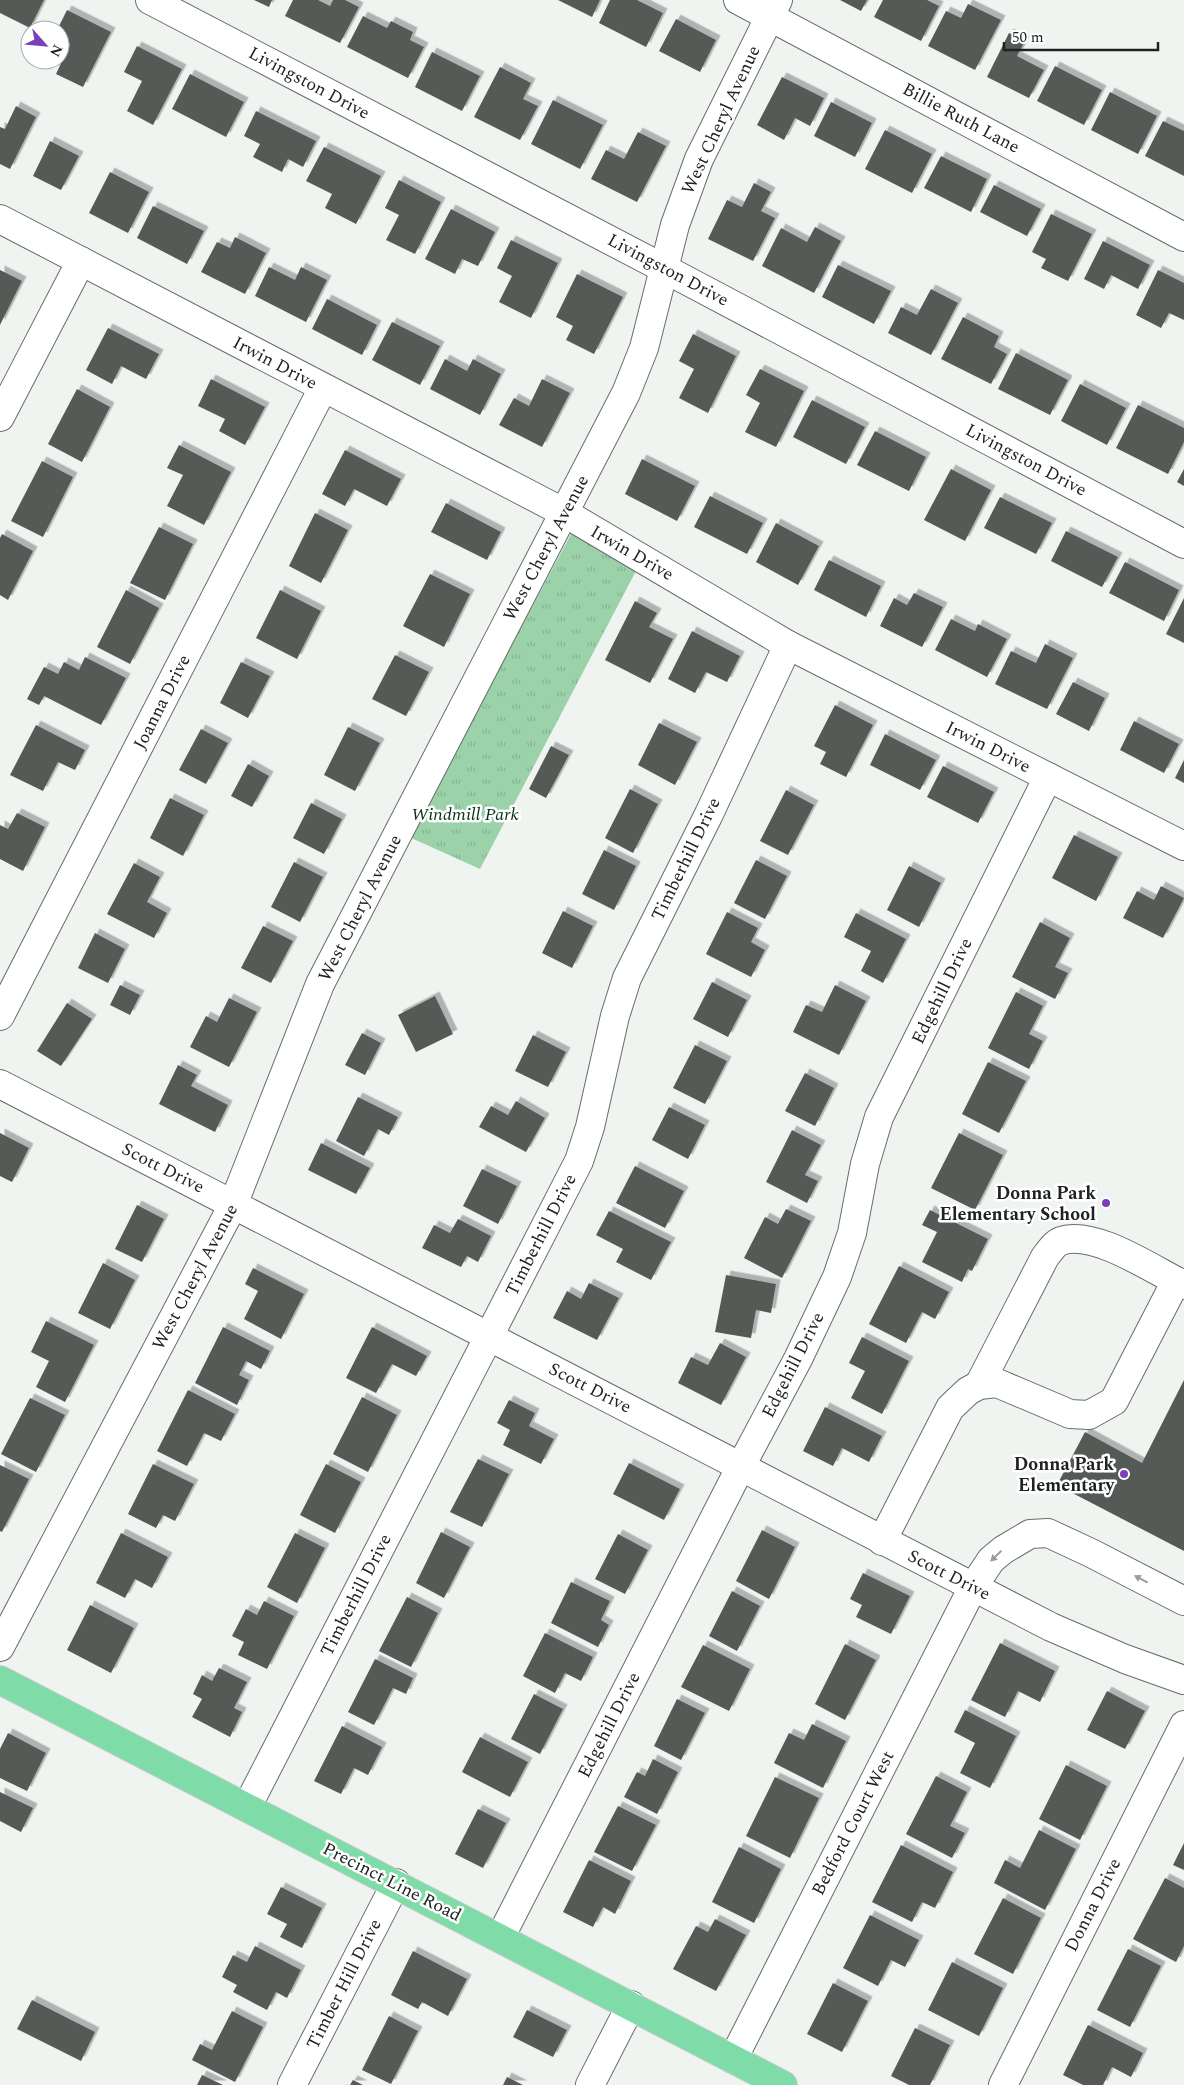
<svg xmlns="http://www.w3.org/2000/svg" width="1184" height="2085" viewBox="0 0 1184 2085" font-family="Spectral,serif">
<defs>
<pattern id="park-tufts" width="24" height="20" patternUnits="userSpaceOnUse" patternTransform="scale(1.25)"><rect width="24" height="20" fill="#9bd2aa"/><path d="M3 7l-1-3M5 7V3M7 7l1-3M15 17l-1-3M17 17v-4M19 17l1-3" fill="none" stroke="#85b492"/></pattern>
<filter id="shadow"><feDropShadow dx="4.5" dy="-4.5" stdDeviation="0" flood-color="#0004"/></filter>
</defs>
<rect width="100%" height="100%" fill="#f0f4f1"/>
<!-- park -->
<polygon fill="url(#park-tufts)" points="571,534 637,569 480,869 409,837"/>
<!-- building -->
<g fill="#575a57" filter="url(#shadow)">
<polygon points="0,0 44,0 30,28 0,13"/>
<polygon points="254,0 272,0 269,7"/>
<polygon points="293,0 318,0 330,6 333,0 345,0 359,7 340,43 285,16"/>
<polygon points="558,0 600,0 592,17"/>
<polygon points="610,0 637,0 663,13 646,47 599,23"/>
<polygon points="840,0 867,0 861,11"/>
<polygon points="883,0 927,0 939,6 921,41 874,17"/>
<polygon points="968,4 1001,20 975,70 928,46 946,11 961,18"/>
<polygon points="67,10 111,32 83,87 56,74 70,44 60,39 60,30 57,30"/>
<polygon points="363,16 387,28 391,21 413,32 410,40 424,47 408,78 347,47"/>
<polygon points="676,19 716,40 700,72 659,51"/>
<polygon points="1009,33 1025,41 1017,56 1044,70 1029,98 987,77"/>
<polygon points="137,46 182,69 153,125 127,111 142,81 124,72"/>
<polygon points="432,52 480,76 462,111 415,87"/>
<polygon points="1055,66 1102,90 1084,125 1037,101"/>
<polygon points="500,67 531,83 523,99 538,106 520,140 474,117"/>
<polygon points="190,74 244,102 226,137 172,109"/>
<polygon points="782,77 824,98 810,126 795,118 784,140 757,125"/>
<polygon points="1110,92 1157,116 1138,154 1091,130"/>
<polygon points="553,100 603,125 580,169 531,144"/>
<polygon points="831,102 872,123 855,157 814,136"/>
<polygon points="16,106 36,117 10,169 0,164 0,127 5,129"/>
<polygon points="256,111 316,141 303,167 288,159 282,172 253,157 260,144 244,136"/>
<polygon points="1163,121 1184,131 1184,176 1145,156"/>
<polygon points="885,130 932,154 912,193 865,169"/>
<polygon points="638,132 666,146 637,202 591,179 606,150 624,159"/>
<polygon points="50,141 79,156 61,190 33,176"/>
<polygon points="324,147 381,176 356,224 325,208 332,194 306,181"/>
<polygon points="941,156 987,179 971,212 924,188"/>
<polygon points="110,172 149,192 128,233 89,213"/>
<polygon points="399,180 441,202 415,254 386,240 399,215 385,208"/>
<polygon points="754,183 771,192 761,211 775,218 753,261 708,239 727,200 742,207"/>
<polygon points="994,185 1041,209 1027,236 980,212"/>
<polygon points="153,206 204,231 187,264 137,238"/>
<polygon points="451,209 495,232 478,266 462,259 455,274 425,259"/>
<polygon points="1051,214 1092,234 1068,281 1041,268 1046,259 1032,252"/>
<polygon points="815,227 841,241 814,293 762,266 781,228 807,242"/>
<polygon points="235,237 266,253 245,294 201,272 217,242 230,248"/>
<polygon points="511,240 558,263 531,318 499,302 512,276 497,268"/>
<polygon points="1103,241 1150,265 1138,289 1111,275 1104,289 1084,279"/>
<polygon points="838,265 891,291 874,324 822,297"/>
<polygon points="269,267 295,280 301,267 327,280 306,322 255,296"/>
<polygon points="0,270 22,281 0,325"/>
<polygon points="1158,270 1184,283 1184,320 1169,313 1161,328 1136,315"/>
<polygon points="577,274 623,297 594,354 566,340 573,326 556,317"/>
<polygon points="931,289 958,303 931,355 888,333 901,307 917,315"/>
<polygon points="327,299 377,325 362,355 312,329"/>
<polygon points="963,317 999,336 994,347 1007,354 991,384 941,359"/>
<polygon points="392,322 440,346 420,385 372,360"/>
<polygon points="108,328 159,354 146,379 121,366 112,384 86,370"/>
<polygon points="693,334 736,356 708,413 679,398 694,369 679,361"/>
<polygon points="1016,353 1068,380 1050,415 998,389"/>
<polygon points="445,359 467,371 473,359 501,374 480,415 430,389"/>
<polygon points="760,369 804,391 776,447 745,432 760,403 746,395"/>
<polygon points="211,379 265,407 245,445 219,431 225,419 198,406"/>
<polygon points="542,379 570,393 542,447 499,425 514,398 529,406"/>
<polygon points="1080,384 1126,408 1107,445 1061,421"/>
<polygon points="77,389 110,407 82,462 48,444"/>
<polygon points="812,400 865,427 846,464 793,437"/>
<polygon points="1138,405 1184,428 1184,442 1168,474 1116,448"/>
<polygon points="875,431 926,457 909,491 857,465"/>
<polygon points="179,445 231,472 204,525 167,506 183,475 167,468"/>
<polygon points="345,450 401,479 387,506 354,489 345,506 322,494"/>
<polygon points="642,459 695,486 677,521 625,494"/>
<polygon points="42,461 73,477 43,537 11,521"/>
<polygon points="951,469 991,490 965,541 924,520"/>
<polygon points="1184,469 1184,486 1177,482"/>
<polygon points="710,496 763,523 747,554 694,527"/>
<polygon points="1000,497 1052,523 1036,554 984,528"/>
<polygon points="446,503 501,532 487,560 431,532"/>
<polygon points="315,513 348,530 321,583 289,566"/>
<polygon points="776,523 819,546 798,585 756,562"/>
<polygon points="159,527 193,544 165,600 130,583"/>
<polygon points="1066,531 1118,557 1102,587 1051,561"/>
<polygon points="2,534 33,551 8,600 0,595 0,538"/>
<polygon points="829,560 881,586 866,617 814,590"/>
<polygon points="1125,562 1179,590 1164,621 1109,593"/>
<polygon points="430,574 470,594 444,647 403,626"/>
<polygon points="126,590 159,608 130,664 97,647"/>
<polygon points="280,590 321,611 297,659 256,638"/>
<polygon points="914,593 943,607 922,647 880,626 894,598 907,605"/>
<polygon points="1184,598 1184,643 1166,634"/>
<polygon points="635,601 657,613 649,627 673,639 650,683 605,660"/>
<polygon points="951,619 975,631 978,624 1007,639 987,677 935,650"/>
<polygon points="692,631 740,656 727,682 706,672 695,693 668,679"/>
<polygon points="1045,644 1073,658 1047,709 995,684 1011,651 1036,663"/>
<polygon points="395,655 429,672 406,716 372,699"/>
<polygon points="85,657 126,678 101,725 44,696 39,705 27,699 44,667 58,674 64,662 79,670"/>
<polygon points="241,662 270,676 248,718 220,703"/>
<polygon points="1073,682 1105,698 1089,731 1056,714"/>
<polygon points="835,705 873,725 846,777 820,764 826,752 814,746"/>
<polygon points="1134,721 1179,744 1164,773 1120,750"/>
<polygon points="659,723 697,742 675,785 638,765"/>
<polygon points="36,725 85,750 75,770 58,762 43,791 10,775"/>
<polygon points="348,727 380,743 355,791 324,775"/>
<polygon points="201,729 228,743 206,784 179,770"/>
<polygon points="885,734 936,760 920,790 870,765"/>
<polygon points="551,746 569,755 546,798 529,789"/>
<polygon points="1184,760 1184,783 1175,778"/>
<polygon points="248,764 269,776 252,807 231,796"/>
<polygon points="943,766 994,792 978,823 927,797"/>
<polygon points="630,789 658,804 633,853 605,838"/>
<polygon points="786,790 814,805 788,855 760,841"/>
<polygon points="170,798 204,815 183,856 150,838"/>
<polygon points="311,803 342,819 324,854 293,838"/>
<polygon points="17,813 45,827 23,871 0,859 0,825 8,829"/>
<polygon points="1074,835 1118,857 1096,901 1052,878"/>
<polygon points="604,850 636,866 614,910 582,894"/>
<polygon points="756,860 787,876 765,919 734,903"/>
<polygon points="294,862 323,877 300,922 271,907"/>
<polygon points="134,863 160,877 147,902 167,913 154,938 107,914"/>
<polygon points="909,866 941,883 919,927 887,910"/>
<polygon points="1161,886 1184,898 1163,938 1123,918 1137,891 1154,900"/>
<polygon points="563,911 593,926 572,968 542,953"/>
<polygon points="727,912 758,928 751,942 765,950 751,977 706,954"/>
<polygon points="856,913 906,939 883,983 861,971 871,951 844,937"/>
<polygon points="1040,922 1070,938 1055,967 1068,973 1055,999 1012,977"/>
<polygon points="263,926 293,941 271,983 241,968"/>
<polygon points="95,933 125,949 108,983 78,968"/>
<polygon points="712,982 747,1000 728,1037 693,1019"/>
<polygon points="120,985 140,995 130,1015 110,1005"/>
<polygon points="835,985 866,1001 839,1055 793,1032 806,1005 822,1012"/>
<polygon points="1016,992 1043,1006 1029,1034 1043,1041 1029,1069 988,1048"/>
<polygon points="435,996 453,1034 416,1052 398,1015"/>
<polygon points="229,998 257,1012 229,1067 190,1047 206,1016 217,1022"/>
<polygon points="67,1003 92,1019 61,1066 37,1051"/>
<polygon points="362,1033 381,1043 365,1075 345,1065"/>
<polygon points="533,1035 566,1052 548,1087 515,1071"/>
<polygon points="695,1045 727,1061 705,1104 673,1088"/>
<polygon points="988,1062 1026,1081 999,1133 962,1114"/>
<polygon points="178,1065 197,1075 191,1086 228,1105 215,1132 159,1104"/>
<polygon points="805,1073 834,1088 815,1126 785,1111"/>
<polygon points="358,1097 398,1117 389,1135 378,1129 364,1156 336,1141"/>
<polygon points="516,1101 545,1118 526,1152 479,1127 491,1106 508,1115"/>
<polygon points="669,1107 705,1125 688,1159 652,1140"/>
<polygon points="792,1130 821,1145 805,1175 818,1181 807,1203 766,1182"/>
<polygon points="0,1133 29,1148 12,1182 0,1176"/>
<polygon points="959,1133 1003,1155 975,1210 931,1188"/>
<polygon points="321,1143 370,1168 356,1194 308,1170"/>
<polygon points="635,1166 684,1191 665,1228 616,1203"/>
<polygon points="482,1169 517,1186 498,1224 463,1206"/>
<polygon points="137,1205 164,1219 142,1262 115,1249"/>
<polygon points="786,1209 811,1221 782,1278 744,1258 765,1217 778,1224"/>
<polygon points="930,1210 988,1239 972,1271 968,1269 962,1282 922,1262 937,1232 922,1225"/>
<polygon points="609,1211 671,1242 651,1280 616,1262 623,1249 596,1235"/>
<polygon points="458,1219 491,1236 478,1262 467,1256 461,1267 422,1248 434,1225 450,1233"/>
<polygon points="103,1263 135,1280 110,1329 78,1313"/>
<polygon points="899,1266 949,1292 935,1319 922,1312 906,1343 869,1324"/>
<polygon points="253,1268 304,1294 281,1339 244,1319 258,1291 245,1284"/>
<polygon points="726,1275 776,1284 771,1313 756,1310 751,1338 715,1332"/>
<polygon points="589,1283 619,1298 597,1340 553,1318 567,1291 581,1299"/>
<polygon points="46,1321 94,1345 65,1402 36,1387 49,1361 31,1352"/>
<polygon points="223,1327 270,1351 261,1369 246,1361 239,1375 249,1380 237,1405 195,1383"/>
<polygon points="372,1327 427,1356 416,1376 392,1364 376,1393 346,1378"/>
<polygon points="862,1337 909,1361 882,1414 851,1398 865,1371 849,1363"/>
<polygon points="720,1343 746,1357 721,1405 678,1383 691,1357 708,1365"/>
<polygon points="1184,1380 1184,1551 1057,1485 1085,1432 1142,1463"/>
<polygon points="188,1390 235,1414 221,1441 204,1433 187,1466 157,1451"/>
<polygon points="362,1397 397,1415 368,1472 333,1454"/>
<polygon points="30,1398 65,1415 36,1472 1,1454"/>
<polygon points="509,1400 535,1413 529,1426 554,1439 541,1464 503,1445 510,1430 497,1423"/>
<polygon points="825,1407 882,1436 869,1462 842,1448 833,1466 803,1451"/>
<polygon points="478,1459 509,1474 482,1527 450,1512"/>
<polygon points="629,1463 680,1489 664,1520 613,1494"/>
<polygon points="153,1464 194,1484 175,1521 163,1515 156,1528 128,1514"/>
<polygon points="326,1464 361,1482 335,1533 300,1515"/>
<polygon points="0,1465 29,1479 2,1532 0,1531"/>
<polygon points="762,1530 795,1547 769,1599 736,1581"/>
<polygon points="441,1532 470,1547 444,1598 416,1583"/>
<polygon points="121,1533 168,1557 152,1588 135,1579 125,1598 96,1583"/>
<polygon points="295,1533 325,1548 297,1603 267,1587"/>
<polygon points="618,1534 648,1550 625,1594 595,1579"/>
<polygon points="863,1573 910,1596 891,1634 856,1617 862,1605 850,1599"/>
<polygon points="571,1582 610,1601 601,1620 609,1625 598,1647 551,1623"/>
<polygon points="732,1591 760,1606 737,1651 709,1636"/>
<polygon points="407,1597 438,1613 411,1667 379,1651"/>
<polygon points="264,1601 294,1616 267,1669 238,1655 244,1642 232,1636 246,1609 257,1615"/>
<polygon points="90,1605 134,1628 111,1673 67,1650"/>
<polygon points="545,1633 593,1657 581,1681 565,1673 555,1693 523,1676"/>
<polygon points="1000,1643 1055,1671 1040,1702 1018,1691 1005,1717 971,1700"/>
<polygon points="845,1644 876,1660 845,1720 815,1704"/>
<polygon points="703,1645 750,1669 729,1711 681,1687"/>
<polygon points="375,1659 413,1678 406,1694 393,1688 374,1725 348,1712"/>
<polygon points="219,1668 247,1682 234,1708 242,1712 230,1737 192,1717 202,1699 193,1694 202,1675 212,1681"/>
<polygon points="1107,1691 1145,1711 1125,1749 1087,1730"/>
<polygon points="534,1694 563,1709 540,1754 511,1739"/>
<polygon points="677,1699 705,1713 681,1760 654,1746"/>
<polygon points="965,1710 1016,1736 990,1788 960,1773 975,1743 954,1732"/>
<polygon points="812,1724 846,1741 823,1788 774,1763 789,1733 804,1740"/>
<polygon points="342,1726 382,1747 368,1775 354,1768 341,1794 314,1781"/>
<polygon points="8,1733 46,1753 27,1791 0,1778 0,1749"/>
<polygon points="480,1737 528,1762 510,1797 462,1772"/>
<polygon points="653,1759 678,1772 657,1814 624,1797 637,1772 645,1776"/>
<polygon points="1066,1765 1107,1786 1080,1840 1039,1819"/>
<polygon points="936,1776 967,1792 950,1826 965,1833 952,1858 906,1834"/>
<polygon points="775,1777 819,1798 790,1858 746,1836"/>
<polygon points="0,1792 33,1808 21,1832 0,1821"/>
<polygon points="618,1806 656,1825 632,1871 594,1852"/>
<polygon points="478,1809 506,1823 483,1868 455,1854"/>
<polygon points="1039,1830 1076,1849 1045,1910 994,1883 1005,1860 1020,1868"/>
<polygon points="1184,1843 1184,1870 1173,1865"/>
<polygon points="901,1845 953,1872 935,1908 922,1902 912,1922 872,1902"/>
<polygon points="739,1847 781,1869 754,1923 712,1902"/>
<polygon points="589,1860 631,1881 615,1914 603,1907 593,1927 563,1912"/>
<polygon points="1165,1878 1184,1888 1184,1946 1176,1962 1133,1939"/>
<polygon points="281,1887 322,1908 302,1948 280,1937 287,1924 267,1914"/>
<polygon points="1003,1898 1041,1918 1013,1974 974,1954"/>
<polygon points="870,1915 919,1940 905,1967 891,1960 878,1986 843,1968"/>
<polygon points="715,1919 746,1935 716,1991 673,1969 696,1926 708,1932"/>
<polygon points="255,1946 301,1970 287,1998 276,1992 267,2010 233,1992 237,1985 222,1977 233,1955 247,1962"/>
<polygon points="1128,1949 1161,1966 1130,2027 1097,2010"/>
<polygon points="413,1951 467,1979 448,2016 422,2002 418,2009 391,1995"/>
<polygon points="952,1962 1003,1988 979,2036 928,2010"/>
<polygon points="833,1983 868,2001 842,2052 807,2034"/>
<polygon points="32,2000 95,2032 81,2061 17,2029"/>
<polygon points="527,2010 567,2030 553,2057 513,2037"/>
<polygon points="232,2011 263,2027 235,2082 192,2060 200,2044 212,2050"/>
<polygon points="389,2016 418,2031 391,2084 362,2070"/>
<polygon points="1088,2025 1143,2053 1131,2077 1112,2067 1103,2085 1083,2085 1063,2075"/>
<polygon points="915,2028 950,2045 930,2085 909,2085 891,2076"/>
<polygon points="202,2075 223,2085 197,2085"/>
<polygon points="507,2077 523,2085 503,2085"/>
<polygon points="353,2080 363,2085 350,2085"/>
</g>
<g fill="none" stroke-linecap="round" stroke-linejoin="round">
<!-- minor casing -->
<g stroke="#696c69" stroke-width="30">
<g id="minor">
<polyline points="150,0 665,269 1184,544"/>
<polyline points="738,0 1184,237"/>
<polyline points="0,219 563,512 788,645 1184,846"/>
<polyline points="0,417 81,261"/>
<polyline points="0,1016 323,388"/>
<polyline points="0,1084 1051,1627 1125,1659 1184,1680"/>
<path d="M979,1385L1045,1257C1049,1252 1055,1243 1061,1241C1094,1229 1153,1270 1184,1285"/>
<polyline points="882,1541 950,1408 968,1391 979,1385 997,1383 1070,1414 1089,1415 1114,1401 1176,1281"/>
<polyline points="0,1647 233,1205 320,984 626,393 644,348 675,225 699,159 778,0"/>
<polyline points="247,1807 579,1161 590,1127 615,1016 627,978 709,814 788,645"/>
<polyline points="500,1938 741,1466 798,1359 837,1277 852,1233 865,1164 879,1117 1048,777"/>
<polyline points="733,2059 973,1587 991,1560 1003,1550 1030,1534 1048,1533 1091,1553 1184,1601"/>
<polyline points="292,2085 396,1883"/>
<polyline points="590,2085 631,2005"/>
<polyline points="1003,2085 1184,1725"/>
</g>
</g>
<!-- major casing -->
<g stroke="#cecece" stroke-width="30">
<polyline id="major" points="0,1680 783,2085"/>
</g>
<!-- minor -->
<use href="#minor" stroke="#fff" stroke-width="28"/>
<!-- major -->
<use href="#major" stroke="#7fdba7" stroke-width="28"/>
</g>
<!-- one-way arrows -->
<defs><path id="oneway-solid" d="M-6-.8H1V-3.2L6.5 0L1 3.2V.8H-6Z" transform="scale(1.25)"/></defs>
<g fill="#9b9c9b">
<use href="#oneway-solid" transform="translate(996 1556) rotate(136)"/>
<use href="#oneway-solid" transform="translate(1141 1579) rotate(-152)"/>
</g>
<!-- markers -->
<g fill="#7a40b7" stroke="#fff" stroke-width="2">
<circle cx="1106" cy="1203" r="5"/>
<circle cx="1124" cy="1474" r="5"/>
</g>
<g text-anchor="middle" dominant-baseline="central" stroke-width="5" stroke-linejoin="round" paint-order="stroke">
<!-- street labels -->
<g font-size="18" fill="#202221" stroke="#fff">
<text transform="translate(309 83) rotate(28)">Livingston Drive</text>
<text transform="translate(961 118) rotate(28)">Billie Ruth Lane</text>
<text transform="translate(721 120) rotate(-65)">West Cheryl Avenue</text>
<text transform="translate(668 270) rotate(28)">Livingston Drive</text>
<text transform="translate(275 363) rotate(28)">Irwin Drive</text>
<text transform="translate(1026 460) rotate(28)">Livingston Drive</text>
<text transform="translate(546 548) rotate(-62)">West Cheryl Avenue</text>
<text transform="translate(632 553) rotate(30)">Irwin Drive</text>
<text transform="translate(162 702) rotate(-63)">Joanna Drive</text>
<text transform="translate(988 747) rotate(27)">Irwin Drive</text>
<text transform="translate(686 859) rotate(-64)">Timberhill Drive</text>
<text transform="translate(360 908) rotate(-63)">West Cheryl Avenue</text>
<text transform="translate(942 991) rotate(-64)">Edgehill Drive</text>
<text transform="translate(163 1168) rotate(27)">Scott Drive</text>
<text transform="translate(541 1235) rotate(-63)">Timberhill Drive</text>
<text transform="translate(195 1277) rotate(-62)">West Cheryl Avenue</text>
<text transform="translate(793 1365) rotate(-63)">Edgehill Drive</text>
<text transform="translate(590 1388) rotate(27)">Scott Drive</text>
<text transform="translate(949 1575) rotate(27)">Scott Drive</text>
<text transform="translate(356 1595) rotate(-63)">Timberhill Drive</text>
<text transform="translate(609 1725) rotate(-63)">Edgehill Drive</text>
<text transform="translate(853 1823) rotate(-63)">Bedford Court West</text>
<text transform="translate(392 1882) rotate(27)">Precinct Line Road</text>
<text transform="translate(1093 1905) rotate(-63)">Donna Drive</text>
<text transform="translate(344 1984) rotate(-63)">Timber Hill Drive</text>
</g>
<!-- park labels -->
<g font-size="18" font-style="italic" fill="#063219" stroke="#fff">
<text x="465" y="814">Windmill Park</text>
</g>
<!-- poi labels -->
<g font-size="18" font-weight="bold" fill="#202221" stroke="#fff" text-anchor="end">
<text x="1096" y="1193">Donna Park<tspan x="1096" dy="21">Elementary School</tspan></text>
<text x="1114" y="1464">Donna Park<tspan x="1114" dy="21">Elementary</tspan></text>
</g>
</g>
<!-- north arrow -->
<g transform="translate(45 45) rotate(117)"><circle r="24" fill="#ffffff" stroke="#a6a7a6"/>
<path d="M0-4L9 19L0 12L-9 19Z" fill="#7a40b7"/>
<text y="-8" font-size="14" font-weight="bold" text-anchor="middle" fill="#202221">N</text>
</g>
<!-- scale -->
<path d="M1004 42v8h154v-8" fill="none" stroke="#202221" stroke-width="2.5"/>
<text x="1012" y="42" font-size="15" fill="#202221" stroke="#ffffff" stroke-width="4" paint-order="stroke">50 m</text>
</svg>
